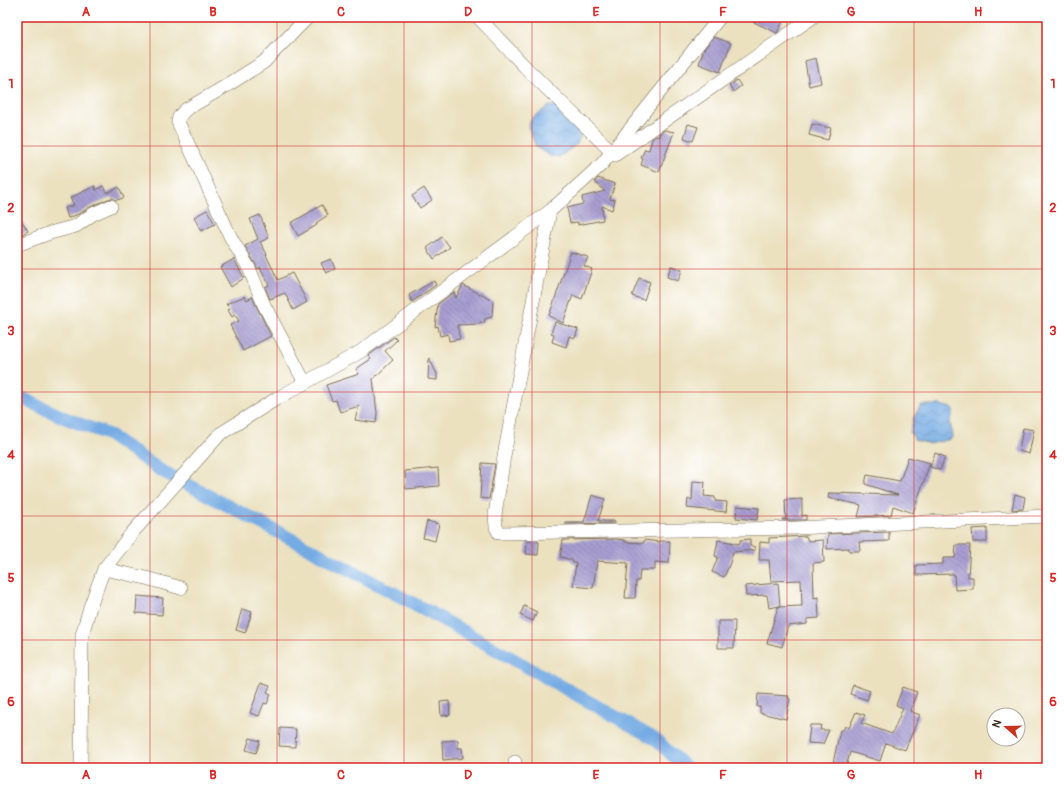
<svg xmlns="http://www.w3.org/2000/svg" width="1064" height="785" viewBox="0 0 1064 785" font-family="Pangolin,sans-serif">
<defs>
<pattern id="water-waves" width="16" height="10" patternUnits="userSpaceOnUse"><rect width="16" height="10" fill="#74abe3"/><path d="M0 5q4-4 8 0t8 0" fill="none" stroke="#608bb7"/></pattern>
<pattern id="building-back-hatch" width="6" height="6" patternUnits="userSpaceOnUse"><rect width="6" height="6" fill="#a79ed1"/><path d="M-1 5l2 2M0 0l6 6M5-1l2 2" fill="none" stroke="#8981a9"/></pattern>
</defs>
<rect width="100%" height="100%" fill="#fff"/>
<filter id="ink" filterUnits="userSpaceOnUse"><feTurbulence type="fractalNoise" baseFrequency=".025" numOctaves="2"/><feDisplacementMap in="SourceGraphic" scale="8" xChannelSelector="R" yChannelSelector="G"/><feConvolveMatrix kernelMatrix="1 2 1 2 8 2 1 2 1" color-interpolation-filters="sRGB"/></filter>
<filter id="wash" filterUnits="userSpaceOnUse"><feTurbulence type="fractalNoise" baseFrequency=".012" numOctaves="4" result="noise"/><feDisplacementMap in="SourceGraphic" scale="16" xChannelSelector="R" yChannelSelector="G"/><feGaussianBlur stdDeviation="0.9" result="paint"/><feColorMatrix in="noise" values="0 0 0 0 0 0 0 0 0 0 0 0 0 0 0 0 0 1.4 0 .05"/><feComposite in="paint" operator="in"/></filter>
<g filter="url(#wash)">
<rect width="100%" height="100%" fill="#ebe1bf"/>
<!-- water -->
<g fill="url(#water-waves)" stroke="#586a80">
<polygon points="549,106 557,106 581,134 577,144 559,157 550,156 536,147 528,126 532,118"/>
<polygon points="921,405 941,405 954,409 950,423 953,435 951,439 930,444 915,440 910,432 914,417"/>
</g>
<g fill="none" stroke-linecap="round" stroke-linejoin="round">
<!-- canal -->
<polyline stroke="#74abe3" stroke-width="13" points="17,396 65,418 109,435 160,470 424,609 655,739 686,768"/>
</g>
<g id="blocks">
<!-- building -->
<g fill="url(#building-back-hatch)">
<polygon points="743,17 774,17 783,21 777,33"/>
<polygon points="714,37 731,43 720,72 699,64 704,49"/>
<polygon points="816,58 821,83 809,86 805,61"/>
<polygon points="737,80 741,86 733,92 729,86"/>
<polygon points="688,124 698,127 693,141 684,138"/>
<polygon points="812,124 831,128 828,140 809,135"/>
<polygon points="665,130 674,132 659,172 641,165 643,159 641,158 645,149 649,150 652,139 656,136 659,137 660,133"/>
<polygon points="598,178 615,184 610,199 615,200 612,210 602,206 603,220 578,225 578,222 570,223 567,208 583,204 582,197 605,191 595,182"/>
<polygon points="95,186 96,190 103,186 107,193 119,187 124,198 116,200 112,198 108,199 90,207 79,214 68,218 65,208 74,205 70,198"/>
<polygon points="424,188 432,200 420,208 412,196"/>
<polygon points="322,205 328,215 316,223 317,225 298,236 291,223"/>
<polygon points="207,210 215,224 201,231 194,217"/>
<polygon points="17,213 28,231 20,236 17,231"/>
<polygon points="260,215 269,238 260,242 267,254 266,255 278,280 292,273 307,302 293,310 285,293 270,299 265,287 269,285 260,267 258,269 245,246 258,239 250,219"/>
<polygon points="442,237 450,247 434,259 427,248"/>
<polygon points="571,252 588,257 584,266 592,269 582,299 573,295 563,323 549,316"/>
<polygon points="234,259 244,278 231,287 220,267"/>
<polygon points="331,259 335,269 326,273 321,263"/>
<polygon points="671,266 682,270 678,281 667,277"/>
<polygon points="639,278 650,282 644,300 632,296"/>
<polygon points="434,281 436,285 412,302 409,295"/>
<polygon points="463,285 493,301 492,317 485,319 484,323 480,322 480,324 457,325 460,339 449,341 448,334 440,336 438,326 435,327 438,304 454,292 456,298"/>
<polygon points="245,296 247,300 252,297 271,336 243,351 230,325 239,321 235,315 232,317 228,310 230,309 226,304"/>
<polygon points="555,322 578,329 575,338 569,336 566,347 552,342 554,334 551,333"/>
<polygon points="394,337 397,340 385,351 393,360 373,379 377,413 376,423 355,420 359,406 340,412 336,400 332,401 326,385 359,374 356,369 371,359 368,356"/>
<polygon points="429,358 437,374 437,380 428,379"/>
<polygon points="1023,428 1034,430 1029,454 1019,451"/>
<polygon points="935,453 945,457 940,470 930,467"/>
<polygon points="908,457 930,463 913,513 893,506 891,515 858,517 861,505 828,498 829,493 898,495 865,484 867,475 900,481"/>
<polygon points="482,463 495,464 489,499 480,498"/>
<polygon points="438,468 439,486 406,489 405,471"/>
<polygon points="693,481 705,482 704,496 715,497 715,501 727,502 726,512 687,508 688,499 692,500"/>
<polygon points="1015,494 1025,497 1023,509 1012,510"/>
<polygon points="592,495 605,499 598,521 615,521 615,523 565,524 566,522 584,522"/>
<polygon points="802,499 802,516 806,515 806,520 782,520 782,519 786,519 785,500"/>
<polygon points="737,506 759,508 757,520 736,518"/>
<polygon points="427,521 439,524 435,541 423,538"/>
<polygon points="987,528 987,542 973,542 972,529"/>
<polygon points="889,532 889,541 859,542 860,551 849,551 849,548 827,549 828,534"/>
<polygon points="806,536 808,541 823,540 824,562 813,563 814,598 818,597 819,618 807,619 807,624 788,626 782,647 767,643 778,607 802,606 801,580 771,581 769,560 759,560 760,542 769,543 769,538"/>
<polygon points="616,539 625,540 625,542 644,543 644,540 660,542 660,541 670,541 669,563 655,562 655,570 640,570 639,581 636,581 635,598 625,598 628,563 597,561 593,588 573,586 576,563 573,563 572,560 560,557 563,540"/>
<polygon points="750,539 750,546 755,547 755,550 733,552 730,563 724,577 712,572 718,557 715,556 718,540 740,544 740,540"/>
<polygon points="527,541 539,542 538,555 526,554"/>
<polygon points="956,545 970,545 968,577 973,577 973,589 955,590 954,574 916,575 916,565 943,564 943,558 955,558"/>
<polygon points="778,583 780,606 769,608 767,595 746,596 745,586"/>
<polygon points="137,596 163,598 162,615 136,613"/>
<polygon points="524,606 537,612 533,621 520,615"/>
<polygon points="242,609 252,612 245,633 236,630"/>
<polygon points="718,621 735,621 734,648 718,648"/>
<polygon points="261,683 270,686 267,692 271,694 267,704 264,703 259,716 250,713"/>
<polygon points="853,685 870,691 867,700 850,694"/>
<polygon points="903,687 917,692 910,711 920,715 905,750 886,743 880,761 850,752 846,768 832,768 840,730 843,730 845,726 849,728 856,712 865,715 861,723 892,734 903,708 896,705"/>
<polygon points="758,694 789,696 788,698 790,699 786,719 760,713 760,707 757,707"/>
<polygon points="449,701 450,715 441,716 440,702"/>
<polygon points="810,725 821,725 820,730 829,730 823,744 808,743"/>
<polygon points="280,728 296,729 295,747 279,746"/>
<polygon points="250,738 260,741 256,753 246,750"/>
<polygon points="458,740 458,748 462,748 463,758 443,760 442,741"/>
</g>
</g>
</g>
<g filter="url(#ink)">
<use href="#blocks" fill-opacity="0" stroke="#796a56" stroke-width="1"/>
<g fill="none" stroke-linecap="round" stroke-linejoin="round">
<!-- street casing -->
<g stroke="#796a56" stroke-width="14">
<g id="street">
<polyline points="478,17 529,71 612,152"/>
<polyline points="615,155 813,17"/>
<polyline points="550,211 504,456 495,515 496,527 499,533 796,528 1047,516"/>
<polyline points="17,245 50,233 76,226 93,214 111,206"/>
<polyline points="305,383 264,305 249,268 231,238 178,122 179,117 185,110 226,86 264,62 308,17"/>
<polyline points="104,569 146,578 181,588"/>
<polyline points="515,762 516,768"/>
<polyline points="81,768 82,635 90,607 104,569 132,533 220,434 276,399 360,352 550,211 602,164 720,17"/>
</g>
</g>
<!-- street -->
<use href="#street" stroke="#fff" stroke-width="13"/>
</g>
</g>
<!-- grid -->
<path fill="none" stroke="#d62828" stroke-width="1" stroke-opacity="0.55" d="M150,17V768M277,17V768M404,17V768M532,17V768M660,17V768M787,17V768M914,17V768M17,146H1047M17,269H1047M17,392H1047M17,516H1047M17,640H1047"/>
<!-- margin -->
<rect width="1064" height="785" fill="none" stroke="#fff" stroke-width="44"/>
<!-- north arrow -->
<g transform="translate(1006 727) rotate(290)"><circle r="19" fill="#ffffff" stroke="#b1aaa5"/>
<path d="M0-3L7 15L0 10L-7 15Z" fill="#c8321e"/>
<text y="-6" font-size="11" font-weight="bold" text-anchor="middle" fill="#3b2a1e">N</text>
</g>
<rect x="22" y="22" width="1020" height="741" fill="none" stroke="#d62828" stroke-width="1.5"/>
<g font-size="13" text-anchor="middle" font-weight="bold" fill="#d62828">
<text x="86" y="16">A</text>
<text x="213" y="16">B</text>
<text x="341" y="16">C</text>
<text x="468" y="16">D</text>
<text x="596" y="16">E</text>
<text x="723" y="16">F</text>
<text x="851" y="16">G</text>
<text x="978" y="16">H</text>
<text x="11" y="88">1</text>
<text x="1053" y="88">1</text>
<text x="11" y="212">2</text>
<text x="1053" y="212">2</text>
<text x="11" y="335">3</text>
<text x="1053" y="335">3</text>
<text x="11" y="459">4</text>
<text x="1053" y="459">4</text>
<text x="11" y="582">5</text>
<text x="1053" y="582">5</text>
<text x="11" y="706">6</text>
<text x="1053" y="706">6</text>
<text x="86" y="779">A</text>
<text x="213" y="779">B</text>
<text x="341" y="779">C</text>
<text x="468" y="779">D</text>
<text x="596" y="779">E</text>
<text x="723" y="779">F</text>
<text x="851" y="779">G</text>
<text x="978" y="779">H</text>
</g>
</svg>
